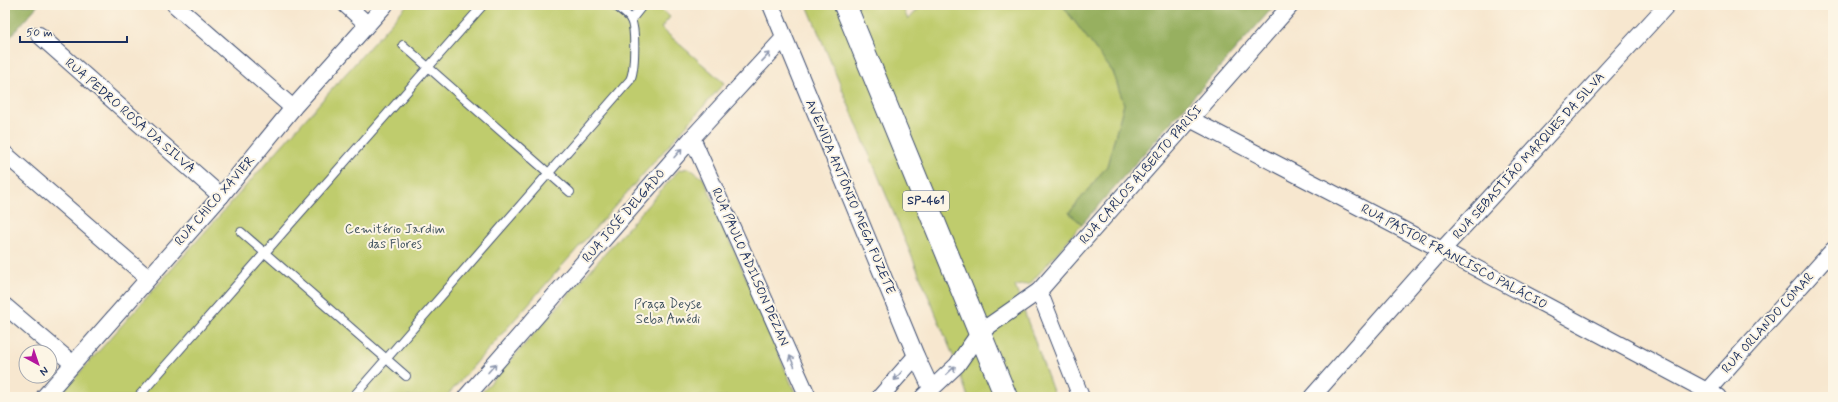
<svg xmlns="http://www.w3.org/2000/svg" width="1838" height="402" viewBox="0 0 1838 402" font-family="Mynerve,sans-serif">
<rect width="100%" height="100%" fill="#fcf5e5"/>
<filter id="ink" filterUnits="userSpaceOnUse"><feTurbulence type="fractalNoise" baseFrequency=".025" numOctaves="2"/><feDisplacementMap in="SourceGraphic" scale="8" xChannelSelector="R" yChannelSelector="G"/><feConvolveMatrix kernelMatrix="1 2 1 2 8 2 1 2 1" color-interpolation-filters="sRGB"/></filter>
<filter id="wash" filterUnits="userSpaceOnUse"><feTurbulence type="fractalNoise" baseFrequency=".012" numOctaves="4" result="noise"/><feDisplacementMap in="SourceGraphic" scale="16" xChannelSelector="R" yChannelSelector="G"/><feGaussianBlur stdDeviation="0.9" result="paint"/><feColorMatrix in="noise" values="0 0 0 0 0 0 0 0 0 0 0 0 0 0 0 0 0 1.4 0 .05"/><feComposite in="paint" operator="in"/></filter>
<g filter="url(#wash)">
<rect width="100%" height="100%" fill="#f7e7cf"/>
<!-- green -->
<g fill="#bfcc6d" stroke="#6d7e66">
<polygon points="407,5 656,5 670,17 661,28 724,83 446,397 58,397"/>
<polygon points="807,5 902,5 908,20 922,5 1062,5 1113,72 1124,104 1107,166 1069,213 1082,224 1030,284 1015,286 1055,397 968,397 957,365"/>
<polygon points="689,168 704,179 797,397 478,397 679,170"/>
</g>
<!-- forest -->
<g fill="#97b060" stroke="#59705f">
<polygon points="5,5 38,5 5,43"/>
<polygon points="1062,5 1275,5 1181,111 1082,224 1069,213 1107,166 1124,104 1113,72"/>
</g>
</g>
<g filter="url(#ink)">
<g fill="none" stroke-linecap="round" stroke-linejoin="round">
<!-- service casing -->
<g stroke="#3c4b6f" stroke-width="10">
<g id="service">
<polyline points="631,20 643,5"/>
<polyline points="403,45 570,192"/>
<polyline points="241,232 406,376"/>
<polyline points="138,397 483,5"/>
<path d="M353,397L630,80C635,71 636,30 631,20C628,14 620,10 615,5"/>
</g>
</g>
<!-- minor casing -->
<g stroke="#3c4b6f" stroke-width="18">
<g id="minor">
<polyline points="175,5 293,108"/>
<polyline points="346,5 367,24"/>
<polyline points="771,5 916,356 931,388"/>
<polyline points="39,35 221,196"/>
<polyline points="1190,119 1442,250 1718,397"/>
<polyline points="692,138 808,397"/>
<polyline points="5,154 148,278"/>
<polyline points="1039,291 1081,397"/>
<polyline points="5,306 72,363"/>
<polyline points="44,397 221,196 293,108 385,5"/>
<polyline points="466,397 692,138 784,38"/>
<polyline points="880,397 916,356"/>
<polyline points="923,397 957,365 980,332 1039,291 1291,5"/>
<polyline points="1312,397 1442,250 1667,5"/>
<polyline points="1704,397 1707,391 1833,250"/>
</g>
</g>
<!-- primary casing -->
<g stroke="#3c4b6f" stroke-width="24">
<polyline id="primary" points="845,5 1006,397"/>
</g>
<!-- service -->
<use href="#service" stroke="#fff" stroke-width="8"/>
<!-- minor -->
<use href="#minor" stroke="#fff" stroke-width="16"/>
<!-- primary -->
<use href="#primary" stroke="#fff" stroke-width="22"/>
</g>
<!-- one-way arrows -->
<defs><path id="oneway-shaft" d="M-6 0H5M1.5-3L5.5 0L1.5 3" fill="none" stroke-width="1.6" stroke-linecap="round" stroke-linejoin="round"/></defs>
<g stroke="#8d97ae">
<use href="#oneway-shaft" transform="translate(766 57) rotate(-47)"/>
<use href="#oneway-shaft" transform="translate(678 153) rotate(-49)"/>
<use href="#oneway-shaft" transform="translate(792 361) rotate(-114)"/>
<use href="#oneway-shaft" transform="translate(492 368) rotate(-49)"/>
<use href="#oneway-shaft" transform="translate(951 370) rotate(-43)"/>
<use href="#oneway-shaft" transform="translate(898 376) rotate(131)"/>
</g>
</g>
<g text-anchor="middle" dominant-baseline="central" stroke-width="4" stroke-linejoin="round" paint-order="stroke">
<!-- shield labels -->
<rect fill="#fcf5e5" stroke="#5e6a86" stroke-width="1" x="903" y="191" width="46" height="20" rx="3"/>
<g font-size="12" font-weight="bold" fill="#1b2f5e">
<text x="926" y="201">SP-461</text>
</g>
<!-- street labels -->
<g font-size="13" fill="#1b2f5e" stroke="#fcf5e5">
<text transform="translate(130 116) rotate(41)">RUA PEDRO ROSA DA SILVA</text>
<text transform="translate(1529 156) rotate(-48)">RUA SEBASTIÃO MARQUES DA SILVA</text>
<text transform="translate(1141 175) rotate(-49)">RUA CARLOS ALBERTO PARISI</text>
<text transform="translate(850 197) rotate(67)">AVENIDA ANTÔNIO MEGA FUZETE</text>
<text transform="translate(215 201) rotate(-49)">RUA CHICO XAVIER</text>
<text transform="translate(624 216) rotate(-49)">RUA JOSÉ DELGADO</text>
<text transform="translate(1454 257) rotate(28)">RUA PASTOR FRANCISCO PALÁCIO</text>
<text transform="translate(750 267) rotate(66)">RUA PAULO ADILSON DEZAN</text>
<text transform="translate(1768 323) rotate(-48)">RUA ORLANDO COMAR</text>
</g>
<!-- park labels -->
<g font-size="13" fill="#445662" stroke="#fcf5e5">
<text x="395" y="229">Cemitério Jardim<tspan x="395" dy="15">das Flores</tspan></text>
<text x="668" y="304">Praça Deyse<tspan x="668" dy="15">Seba Amédi</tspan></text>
</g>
</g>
<!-- margin -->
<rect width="1838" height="402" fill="none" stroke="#fcf5e5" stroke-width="20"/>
<!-- north arrow -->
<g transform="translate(38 364) rotate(140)"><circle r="19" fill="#fcf5e5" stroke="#a2a6af"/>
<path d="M0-3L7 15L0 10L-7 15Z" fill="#b5179e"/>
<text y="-6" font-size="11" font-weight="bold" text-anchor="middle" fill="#1b2f5e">N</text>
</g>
<!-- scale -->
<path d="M20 36v6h107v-6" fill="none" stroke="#1b2f5e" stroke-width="2"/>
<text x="26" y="36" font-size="12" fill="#1b2f5e" stroke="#fcf5e5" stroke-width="3" paint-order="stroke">50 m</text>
</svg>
